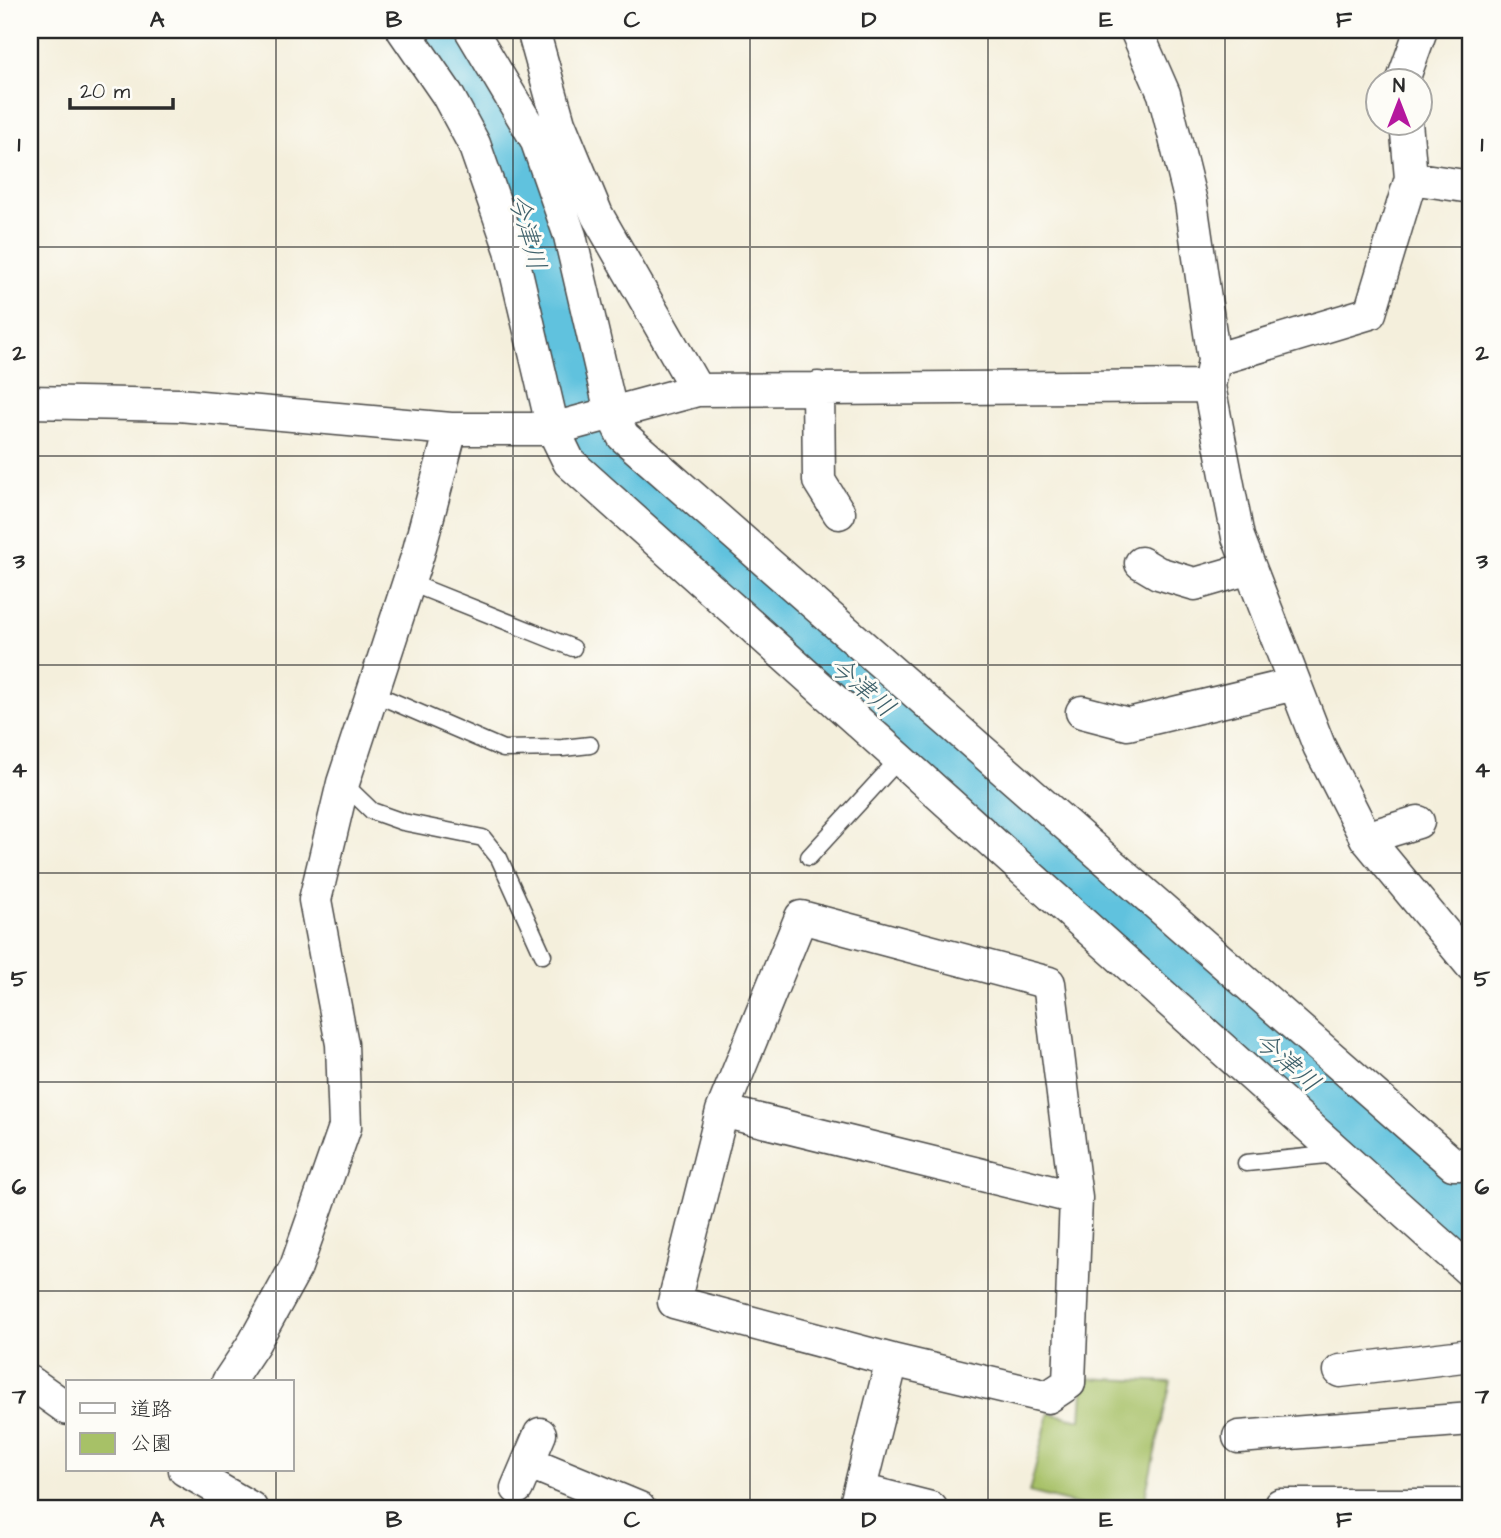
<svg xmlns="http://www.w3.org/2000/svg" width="1501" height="1538" font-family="'Architects Daughter','Klee One',sans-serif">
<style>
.green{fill:#a7c167;stroke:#697649;stroke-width:2}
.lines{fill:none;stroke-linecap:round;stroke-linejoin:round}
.river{stroke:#60c2de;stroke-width:61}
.lane-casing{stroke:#494846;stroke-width:19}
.street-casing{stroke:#494846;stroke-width:35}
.lane{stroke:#fff;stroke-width:16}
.street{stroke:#fff;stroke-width:32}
.grid{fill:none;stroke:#2b2b2b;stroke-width:2;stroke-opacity:0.55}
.labels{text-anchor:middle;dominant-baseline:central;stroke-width:6;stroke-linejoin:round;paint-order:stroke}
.water-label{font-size:26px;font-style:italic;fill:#3e606a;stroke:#fdfcf7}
.neatline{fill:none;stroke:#2b2b2b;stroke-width:2.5}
.grid-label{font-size:23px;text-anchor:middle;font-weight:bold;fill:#2b2b2b}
</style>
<rect width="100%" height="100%" fill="#fdfcf7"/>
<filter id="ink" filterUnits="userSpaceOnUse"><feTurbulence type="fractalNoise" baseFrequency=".0143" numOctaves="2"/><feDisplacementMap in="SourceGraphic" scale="14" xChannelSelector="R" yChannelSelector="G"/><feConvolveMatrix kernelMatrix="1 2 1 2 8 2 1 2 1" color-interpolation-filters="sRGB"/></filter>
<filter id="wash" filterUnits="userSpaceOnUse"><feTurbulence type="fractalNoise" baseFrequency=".00686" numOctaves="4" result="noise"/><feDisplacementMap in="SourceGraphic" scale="28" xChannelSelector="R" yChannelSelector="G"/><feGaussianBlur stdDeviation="1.57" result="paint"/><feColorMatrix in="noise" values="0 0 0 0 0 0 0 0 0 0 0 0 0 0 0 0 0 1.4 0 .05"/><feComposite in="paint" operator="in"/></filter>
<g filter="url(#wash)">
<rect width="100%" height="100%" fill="#f4efdc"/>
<path class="green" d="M1084,1378L1171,1382L1146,1492L1147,1508H1092L1029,1492L1049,1413L1081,1420Z"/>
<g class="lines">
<path class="river" d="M436,30L467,77L505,147L581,439L1471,1224"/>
</g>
</g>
<g filter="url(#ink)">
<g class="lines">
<g class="lane-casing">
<path id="lane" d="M408,582L573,648
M373,693L503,749L563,748L590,745
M343,783L372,811L403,822L483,838L499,858L543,955
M809,857L899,759
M1246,1163L1337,1154"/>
</g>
<g class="street-casing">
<path id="street" d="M403,30L447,94L474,144L511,250L553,429L569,462L1471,1272
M471,30L536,139L570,236L611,412L623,436L1453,1164H1471
M533,30L559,123L597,215L697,390
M1136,30L1164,94L1191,202L1214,360L1209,386L1238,537L1319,746L1366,838L1471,965
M1403,80L1421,30
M1411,178L1471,187
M1214,360L1370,313L1411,178L1406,122
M818,388L819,481L839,513
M30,402L179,405L451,429H553L697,390L1209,386
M1141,563L1158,573L1195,584L1250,568
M1082,712L1128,724L1295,684
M1366,838L1418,822
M722,1111L1076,1198
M1340,1371L1471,1355
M30,1382L68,1409
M228,1382L254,1343L296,1267L345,1127L342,1044L315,900L343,783L418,554L451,429
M1239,1437L1471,1419
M528,1462L639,1508
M185,1470L251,1508
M517,1488L540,1434
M860,1490L931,1508
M1280,1505H1471
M855,1508L892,1360L674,1302L722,1111L801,917L1049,983L1076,1198L1069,1383L1048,1397L892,1360"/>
</g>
<use href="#lane" class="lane"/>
<use href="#street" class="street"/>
</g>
</g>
<path class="grid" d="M276,30V1382M513,30V1508M750,30V1508M988,30V1508M1225,30V1508M30,247H1471M30,456H1471M30,665H1471M30,873H1471M30,1082H1471M30,1291H1471M276,1470V1508"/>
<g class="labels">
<g class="water-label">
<text transform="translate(527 232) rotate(75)">今津川</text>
<text transform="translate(862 687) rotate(41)">今津川</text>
<text transform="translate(1287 1062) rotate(41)">今津川</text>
</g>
</g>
<rect width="1501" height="1538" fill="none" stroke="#fdfcf7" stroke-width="77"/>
<rect x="66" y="1380" width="228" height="91" fill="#fdfcf7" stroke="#a9a8a5" stroke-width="2"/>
<rect x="80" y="1403" width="35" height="10" fill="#ffffff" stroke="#a9a8a5" stroke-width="2"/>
<text x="130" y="1416" font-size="21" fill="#2b2b2b">道路</text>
<rect x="80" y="1433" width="35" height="21" fill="#a7c167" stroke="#a9a8a5" stroke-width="2"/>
<text x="130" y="1450" font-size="21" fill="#2b2b2b">公園</text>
<g transform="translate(1399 102)"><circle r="33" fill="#fdfcf7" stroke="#a9a8a5" stroke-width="2"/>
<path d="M0-5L12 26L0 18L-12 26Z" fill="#b5179e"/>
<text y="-10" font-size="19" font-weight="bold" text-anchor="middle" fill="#2b2b2b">N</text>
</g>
<path d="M70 98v10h103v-10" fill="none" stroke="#2b2b2b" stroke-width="3.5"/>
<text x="80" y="98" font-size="21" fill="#2b2b2b" stroke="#fdfcf7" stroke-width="5" paint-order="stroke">20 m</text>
<rect x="38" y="38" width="1424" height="1462" class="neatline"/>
<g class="grid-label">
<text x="157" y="27">A</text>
<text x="394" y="27">B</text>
<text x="632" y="27">C</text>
<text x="869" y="27">D</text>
<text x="1106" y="27">E</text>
<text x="1344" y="27">F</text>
<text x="19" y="151">1</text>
<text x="1482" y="151">1</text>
<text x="19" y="360">2</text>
<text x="1482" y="360">2</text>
<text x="19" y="568">3</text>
<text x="1482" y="568">3</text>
<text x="19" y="777">4</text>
<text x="1482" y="777">4</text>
<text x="19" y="986">5</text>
<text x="1482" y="986">5</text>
<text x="19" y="1194">6</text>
<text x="1482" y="1194">6</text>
<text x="19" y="1403">7</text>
<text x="1482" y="1403">7</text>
<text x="157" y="1527">A</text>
<text x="394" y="1527">B</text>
<text x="632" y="1527">C</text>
<text x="869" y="1527">D</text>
<text x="1106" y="1527">E</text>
<text x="1344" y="1527">F</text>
</g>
</svg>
